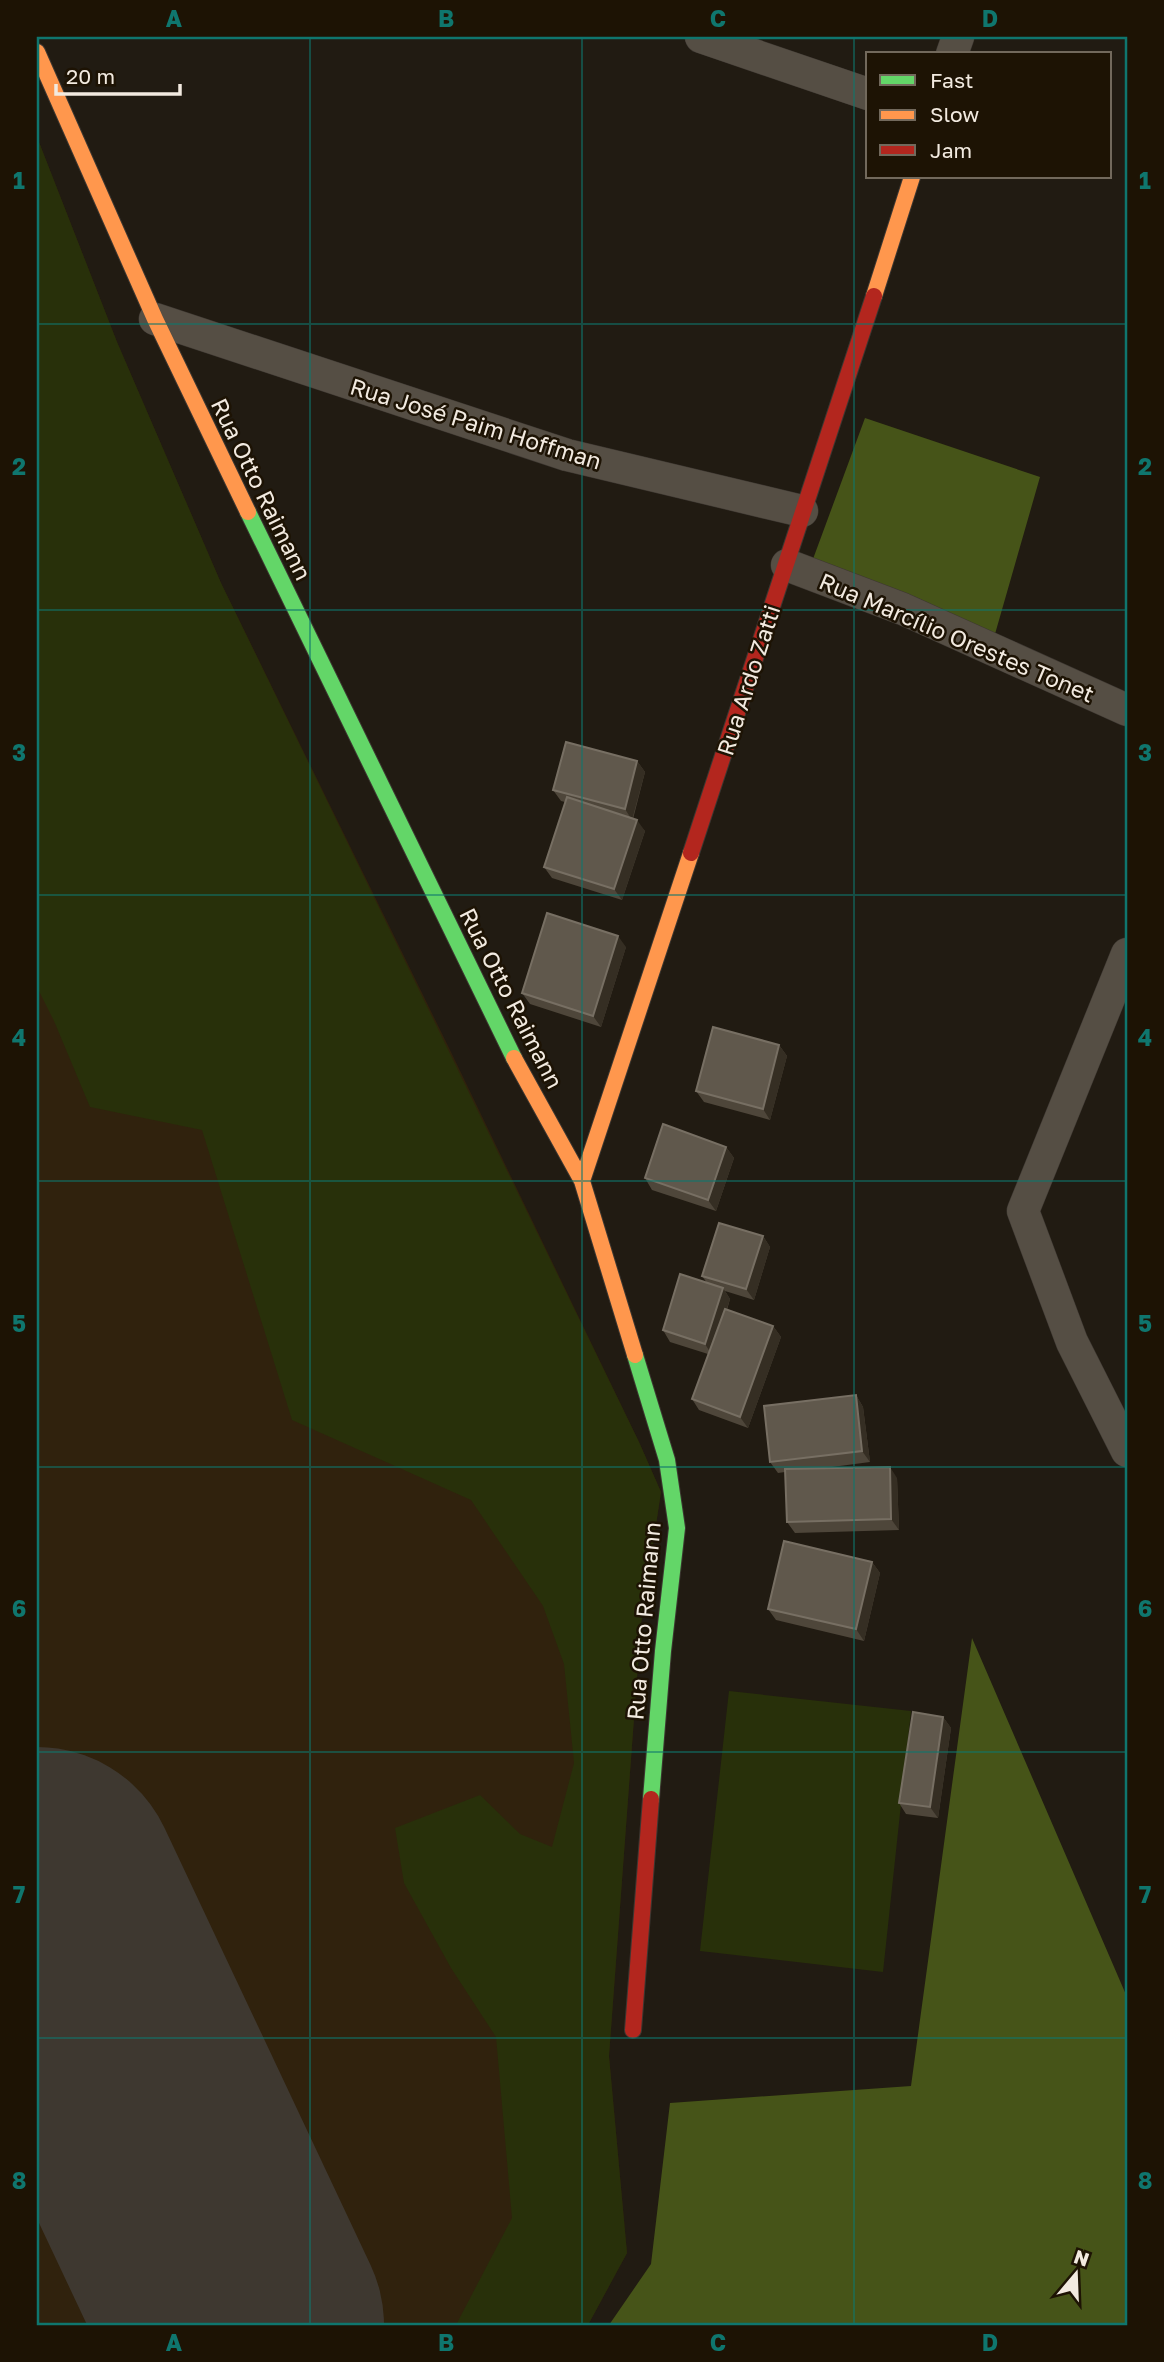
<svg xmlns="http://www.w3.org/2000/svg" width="1164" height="2362" font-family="'Golos Text',sans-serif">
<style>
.built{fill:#30220d}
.green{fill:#28300a}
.forest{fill:#465418}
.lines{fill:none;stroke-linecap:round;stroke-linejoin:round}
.runway{stroke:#3e3830;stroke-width:282}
.street-casing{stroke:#3d3731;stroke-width:33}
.fast-casing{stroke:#3d3731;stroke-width:18}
.slow-casing{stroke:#3d3731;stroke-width:18}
.jam-casing{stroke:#3d3731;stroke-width:18}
.street{stroke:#554e44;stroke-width:32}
.fast{stroke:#63d668;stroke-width:16}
.slow{stroke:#ff974d;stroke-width:16}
.jam{stroke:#b3261e;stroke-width:16}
.wall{fill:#4e463a}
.shaded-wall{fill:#352e23}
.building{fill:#60584c;stroke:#776f63;stroke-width:2}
.grid{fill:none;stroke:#0f766e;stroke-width:2;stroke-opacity:0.55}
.labels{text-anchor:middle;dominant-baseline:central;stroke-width:5;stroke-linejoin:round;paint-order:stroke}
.street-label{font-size:23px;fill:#f2eae0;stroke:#1d1304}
.neatline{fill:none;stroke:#0f766e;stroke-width:2.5}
.grid-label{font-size:23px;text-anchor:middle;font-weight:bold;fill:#0f766e}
</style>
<rect width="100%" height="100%" fill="#211b12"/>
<path class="built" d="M37,137L117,342L221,583L451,1052L639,1442L661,1492L641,1624L609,2056L627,2253L588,2325H37Z"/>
<path class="green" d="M37,137L117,342L221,583L639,1442L661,1492L641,1624L609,2056L627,2253L588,2325H456L512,2218L496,2037L451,1968L404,1883L395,1828L480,1795L520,1834L552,1847L574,1763L564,1664L543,1606L471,1500L292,1420L202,1130L90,1107L54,1021L37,987Z
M729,1691L911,1711L883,1972L700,1951Z"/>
<path class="forest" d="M865,418L1040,477L995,634L813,559Z
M972,1638L1127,1997V2325H609L651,2264L670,2103L911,2086Z"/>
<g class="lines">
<path class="runway" d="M37,1888L243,2325"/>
<g class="street-casing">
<path id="street" d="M701,37L868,94
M952,54L958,37
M155,319L567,455L802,511
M787,565L903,609L1127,710
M1127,954L1023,1211L1072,1342L1127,1451"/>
</g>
<g class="fast-casing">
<path id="fast" d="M248,512L514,1058
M635,1355L667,1460L677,1528L663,1651L651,1799"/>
</g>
<g class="slow-casing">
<path id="slow" d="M37,52L155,319L248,512
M874,296L912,177
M514,1058L582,1181L635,1355
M582,1181L691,853"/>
</g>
<g class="jam-casing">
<path id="jam" d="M691,853L874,296
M633,2030L651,1799"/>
</g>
<use href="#street" class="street"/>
<use href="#fast" class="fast"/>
<use href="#slow" class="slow"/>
<use href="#jam" class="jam"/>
</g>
<path class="wall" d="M637,761L645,772L633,819L645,831L622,900L552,878L544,867L565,802L561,801L553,790Z
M626,947L601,1027L530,1004L522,993Z
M779,1045L787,1056L770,1120L704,1102L696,1091Z
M726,1147L734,1158L716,1211L652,1190L645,1178Z
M763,1236L770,1247L754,1300L725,1291L730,1299L727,1310L773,1326L781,1337L748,1428L699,1410L692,1399L708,1354L670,1342L663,1330L707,1283L702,1276Z
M856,1395L863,1407L870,1462L817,1469L897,1478L899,1530L795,1533L787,1522L785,1472L778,1473L770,1462Z
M872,1562L880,1573L864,1641L776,1620L768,1609Z
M943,1717L951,1728L938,1818L906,1814L899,1803Z"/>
<path class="shaded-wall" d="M637,761L645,772L632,820L625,809Z
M637,820L645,831L622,900L614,889Z
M618,936L626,947L601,1027L593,1016Z
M779,1045L787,1056L770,1120L763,1109Z
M726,1147L734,1158L716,1211L708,1200Z
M763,1236L770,1247L754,1300L746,1289Z
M723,1288L730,1299L712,1355L705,1344Z
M773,1326L781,1337L748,1428L740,1417Z
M856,1395L863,1407L870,1462L862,1451Z
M890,1467L897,1478L899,1530L891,1519Z
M872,1562L880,1573L864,1641L856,1629Z
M943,1717L951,1728L938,1818L930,1807Z"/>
<path class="building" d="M566,742L637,761L625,809L553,790Z
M567,797L637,820L614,889L544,867Z
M547,913L618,936L593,1016L522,993Z
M713,1027L779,1045L763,1109L696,1091Z
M663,1124L726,1147L708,1200L645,1178Z
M719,1223L763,1236L746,1289L702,1276Z
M680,1274L723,1288L705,1344L663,1330Z
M725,1309L773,1326L740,1417L692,1399Z
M856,1395L862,1451L770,1462L764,1406Z
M890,1467L891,1519L787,1522L785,1469Z
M784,1541L872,1562L856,1629L768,1609Z
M913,1712L943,1717L930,1807L899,1803Z"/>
<path class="grid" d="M310,37V2325M582,37V2325M854,37V2325M37,324H1127M37,610H1127M37,895H1127M37,1181H1127M37,1467H1127M37,1752H1127M37,2038H1127"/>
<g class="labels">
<g class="street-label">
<text transform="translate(476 423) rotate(17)">Rua José Paim Hoffman</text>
<text transform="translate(262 489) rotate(64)">Rua Otto Raimann</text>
<text transform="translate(957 637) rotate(23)">Rua Marcílio Orestes Tonet</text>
<text transform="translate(748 680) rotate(-72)">Rua Ardo Zatti</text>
<text transform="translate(512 998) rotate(63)">Rua Otto Raimann</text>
<text transform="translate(643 1621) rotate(-85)">Rua Otto Raimann</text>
</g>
</g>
<rect width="1164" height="2362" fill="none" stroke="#1d1304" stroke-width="77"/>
<rect x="866" y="52" width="245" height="126" fill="#1d1304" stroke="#72695c" stroke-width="2"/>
<rect x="880" y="75" width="35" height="10" fill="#63d668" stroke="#72695c" stroke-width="2"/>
<text x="930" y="88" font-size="21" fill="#f2eae0">Fast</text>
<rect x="880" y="110" width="35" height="10" fill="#ff974d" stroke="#72695c" stroke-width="2"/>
<text x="930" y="122" font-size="21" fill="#f2eae0">Slow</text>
<rect x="880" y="145" width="35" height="10" fill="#b3261e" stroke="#72695c" stroke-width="2"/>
<text x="930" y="158" font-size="21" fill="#f2eae0">Jam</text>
<g transform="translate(1076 2274) rotate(19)" stroke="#1d1304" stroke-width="5" paint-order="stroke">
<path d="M0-5L12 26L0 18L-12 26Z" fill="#f2eae0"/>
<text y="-10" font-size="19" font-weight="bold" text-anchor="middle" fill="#f2eae0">N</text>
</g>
<path d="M56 84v10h124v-10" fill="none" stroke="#f2eae0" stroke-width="3.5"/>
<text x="66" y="84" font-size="21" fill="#f2eae0" stroke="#1d1304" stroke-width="5" paint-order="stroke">20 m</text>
<rect x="38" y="38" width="1088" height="2286" class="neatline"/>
<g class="grid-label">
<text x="174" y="27">A</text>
<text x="446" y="27">B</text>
<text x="718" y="27">C</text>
<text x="990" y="27">D</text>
<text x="19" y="189">1</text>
<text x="1145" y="189">1</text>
<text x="19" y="475">2</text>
<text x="1145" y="475">2</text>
<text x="19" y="761">3</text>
<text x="1145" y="761">3</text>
<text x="19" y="1046">4</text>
<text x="1145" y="1046">4</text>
<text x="19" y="1332">5</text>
<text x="1145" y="1332">5</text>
<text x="19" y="1617">6</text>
<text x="1145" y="1617">6</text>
<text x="19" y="1903">7</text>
<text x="1145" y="1903">7</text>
<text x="19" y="2189">8</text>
<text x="1145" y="2189">8</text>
<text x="174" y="2351">A</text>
<text x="446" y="2351">B</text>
<text x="718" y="2351">C</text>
<text x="990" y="2351">D</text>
</g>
</svg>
